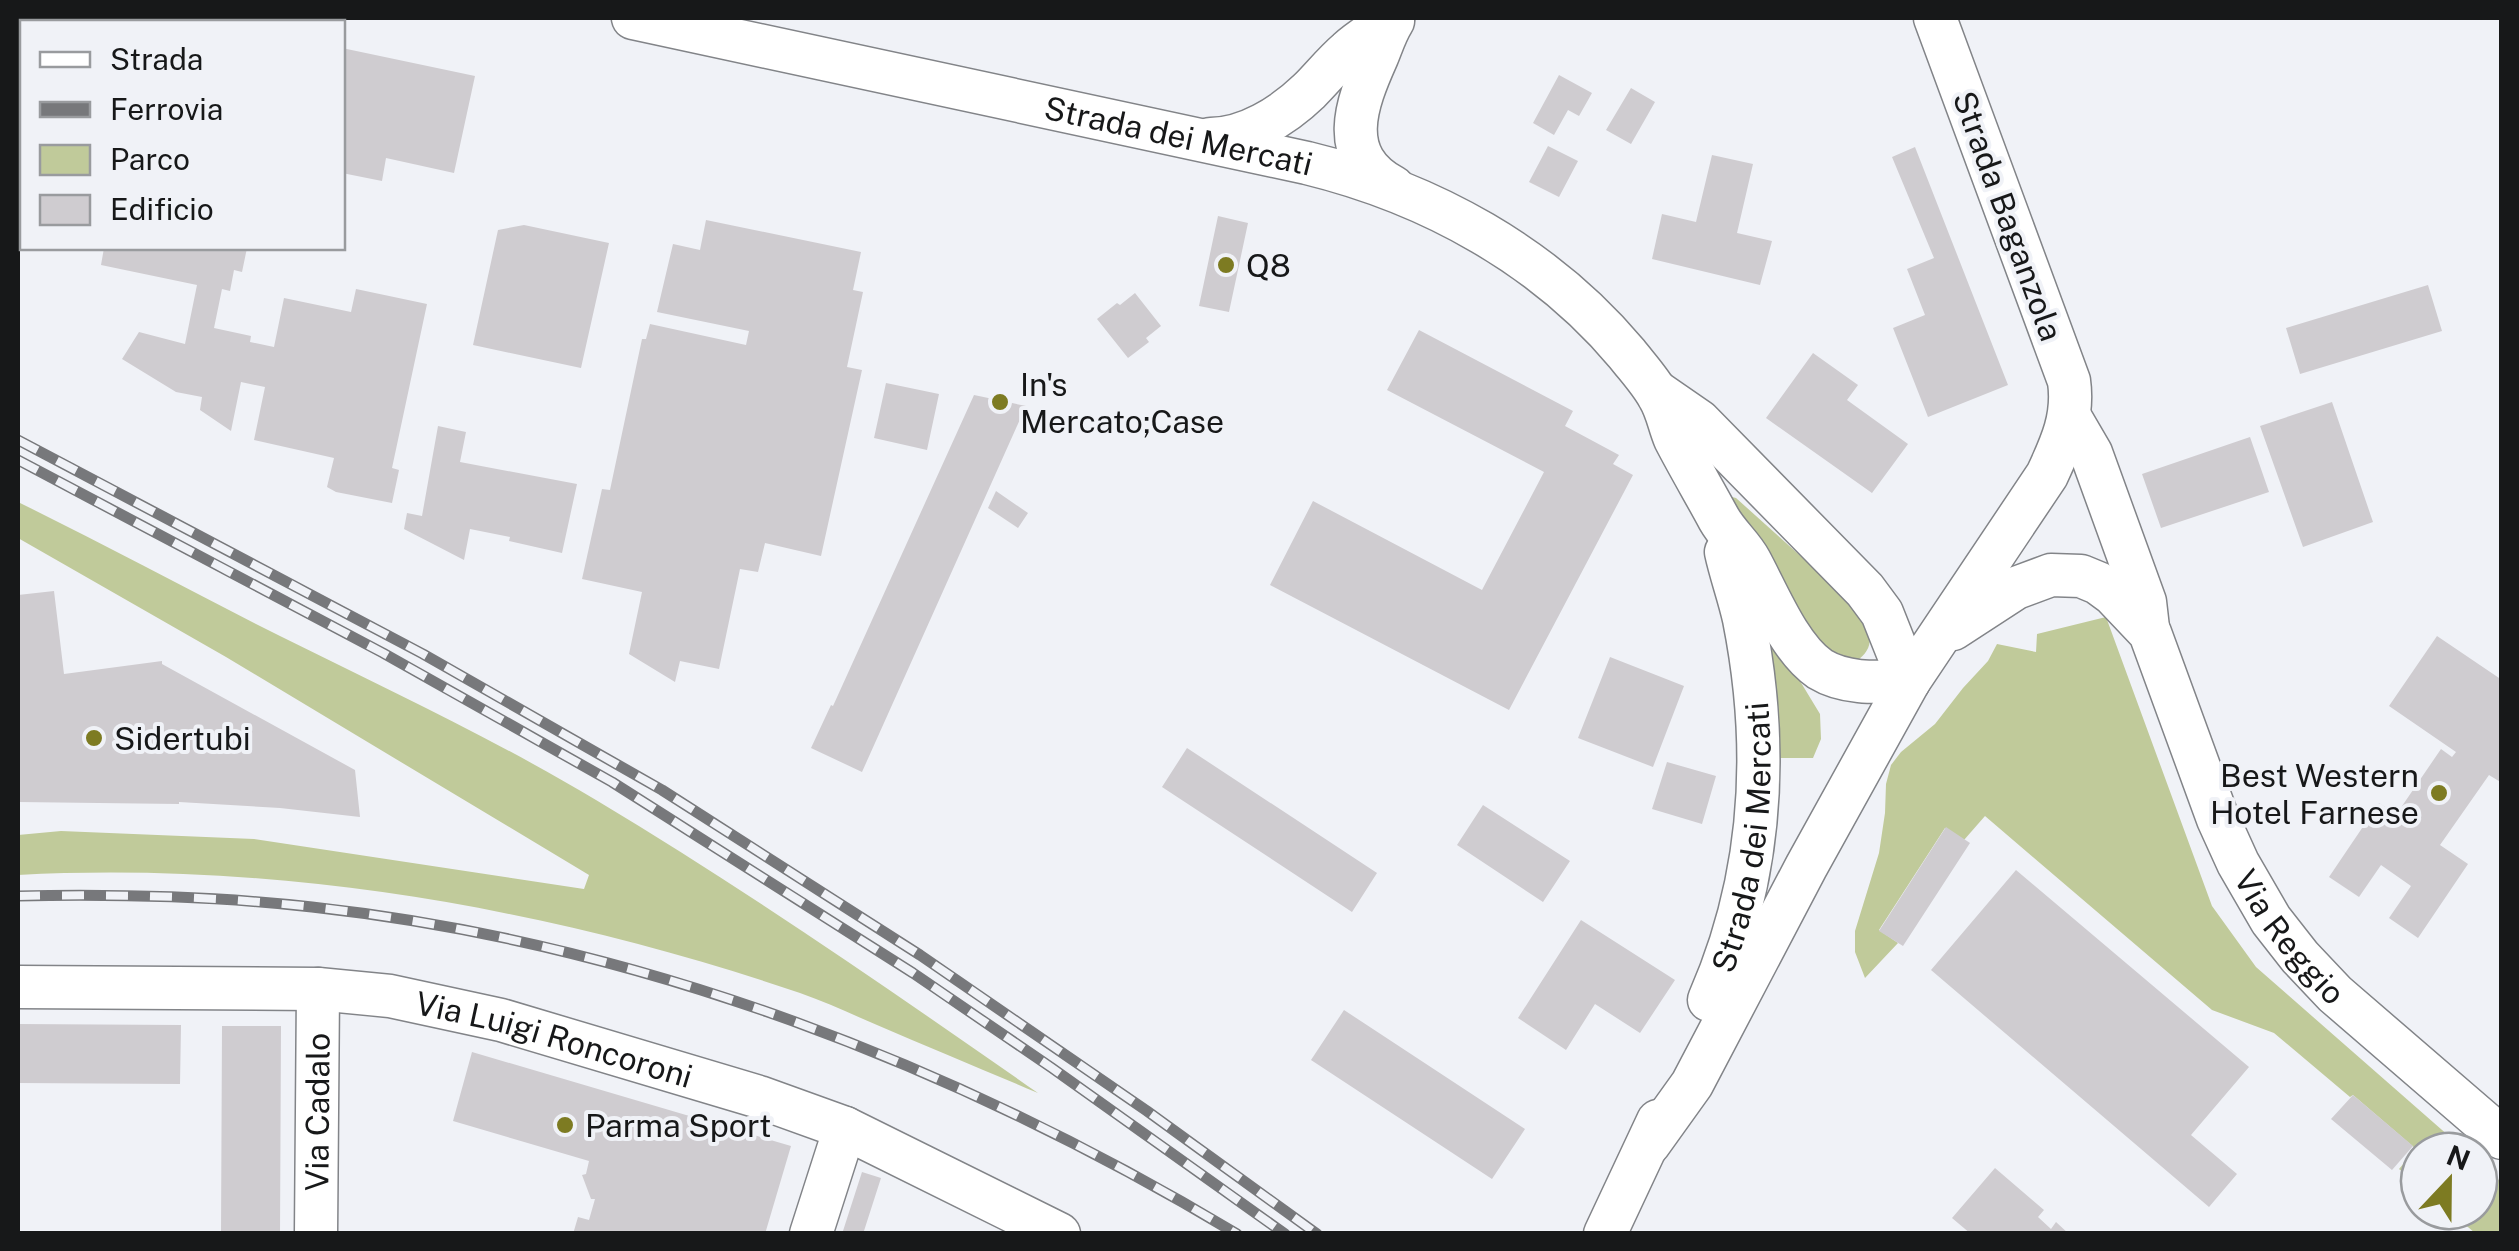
<svg xmlns="http://www.w3.org/2000/svg" width="2519" height="1251" font-family="'Public Sans',sans-serif">
<style>
.green{fill:#c0ca9a}
.building{fill:#cfccd0}
.lines{fill:none;stroke-linecap:round;stroke-linejoin:round}
.minor-casing{stroke:#828488;stroke-width:45}
.minor{stroke:#fff;stroke-width:42}
.rail-casing{stroke:#77787b;stroke-width:11}
.rail{stroke:#f0f2f7;stroke-width:8;stroke-dasharray:22;stroke-linecap:butt}
.poi-dot{fill:#7d7b22;stroke:#f0f2f7;stroke-width:4}
.labels{text-anchor:middle;dominant-baseline:central;stroke-width:8;stroke-linejoin:round;paint-order:stroke}
.street-label{font-size:32px;fill:#171819;stroke:#f0f2f7}
.poi-label{font-size:32px;fill:#171819;stroke:#f0f2f7;text-anchor:start}
</style>
<rect width="100%" height="100%" fill="#f0f2f7"/>
<path class="green" d="M1732,497L1736,498L1863,612C1870,632 1877,648 1855,662L1822,650L1731,500Z
M18,502C106,545 192,592 280,636C387,689 494,739 596,800C748,891 893,992 1038,1093C984,1070 930,1048 877,1025C851,1014 826,1002 800,993C550,908 281,861 18,875V835L61,831L254,839L584,889L589,875L226,657L18,538Z
M2106,617L2212,906L2256,967L2466,1151H2419V1186L2399,1169L2416,1149L2353,1095L2350,1097L2274,1033L2212,1010L1985,816L1964,840L1945,828L1879,930L1898,943L1865,978L1855,952V931L1879,853L1885,813L1886,784L1891,765L1901,752L1935,724L1963,688L1988,661L1997,644L2036,652L2037,634Z
M1766,625L1820,714L1821,739L1813,758H1777Z
M2479,1162L2501,1182V1233H2475L2449,1211H2479Z"/>
<path class="building" d="M18,18H85L84,22H22V131L18,130Z
M146,18H199L215,21L145,22Z
M342,48L475,76L454,173L386,158L382,181L342,173Z
M1559,75L1592,93L1579,116L1568,110L1554,135L1533,123Z
M1631,88L1655,102L1631,144L1606,130Z
M1548,146L1578,161L1559,197L1529,182Z
M1915,147L2008,385L1928,417L1893,328L1925,315L1907,269L1934,258L1892,157Z
M1712,155L1753,164L1737,233L1772,241L1760,285L1652,259L1662,214L1696,222Z
M1218,216L1248,223L1229,312L1199,306Z
M706,220L861,252L853,290L863,292L847,367L862,370L821,556L765,543L758,572L740,569L719,669L680,661L675,682L629,654L642,592L582,579L602,489L610,490L642,339H646L650,324L746,345L749,331L657,312L673,244L700,250Z
M524,225L609,243L581,368L473,345L498,230Z
M104,248H247L242,272L234,270L230,291L222,289L214,328L251,336L250,342L274,347L284,298L351,312L356,289L427,304L392,468L399,470L392,503L336,492L327,487L334,458L254,440L265,387L241,382L231,431L200,410L202,397L176,392L122,359L139,332L185,344L197,285L101,265Z
M2428,285L2442,331L2300,374L2286,328Z
M1135,293L1161,326L1146,338L1149,342L1128,358L1097,319L1117,303L1120,305Z
M1419,330L1573,411L1565,426L1619,455L1613,464L1633,475L1509,710L1270,585L1313,501L1482,590L1544,472L1387,390Z
M1813,353L1858,385L1847,400L1908,444L1872,493L1766,418Z
M886,383L939,394L927,450L874,438Z
M974,395L1026,406L862,772L811,748L831,705L833,706Z
M2332,402L2373,522L2303,547L2260,426Z
M438,426L466,432L460,462L577,484L562,553L509,541L510,537L470,529L464,560L404,529L407,513L422,516Z
M2250,437L2269,492L2161,528L2142,474Z
M996,491L1028,513L1018,528L988,508Z
M54,591L64,674L162,661V664L355,770L360,817L280,808L179,802V804L18,802V595Z
M2437,636L2502,680V698L2499,702L2502,704V783L2489,775L2440,845L2468,864L2418,938L2389,918L2411,886L2381,865L2359,897L2329,877L2379,803L2408,822L2411,818L2400,809L2441,749L2452,757L2456,752L2389,706Z
M1610,657L1684,686L1653,767L1578,738Z
M1187,748L1377,873L1352,912L1162,787Z
M1667,762L1716,776L1702,824L1652,809Z
M1483,805L1570,861L1543,902L1457,845Z
M1946,827L1970,843L1903,946L1879,931Z
M2016,870L2249,1067L2191,1135L2237,1174L2209,1207L1931,970Z
M1581,920L1675,980L1640,1033L1595,1004L1566,1050L1518,1018Z
M1344,1010L1525,1129L1492,1179L1311,1060Z
M18,1024L181,1025L180,1084L18,1083Z
M222,1026H281L280,1234H221Z
M472,1052L791,1146L765,1234H573L578,1217L589,1220L595,1199H591L582,1175L586,1174L589,1161L453,1121Z
M2353,1095L2413,1146L2392,1170L2331,1119Z
M1995,1168L2044,1210L2038,1217L2051,1229L2056,1222L2069,1234H1971L1952,1218Z
M862,1172L881,1178L863,1234H842Z"/>
<g class="lines">
<g class="minor-casing">
<g id="minor">
<path id="s1" d="M633,18L1307,163C1430,193 1545,256 1627,354C1638,368 1651,382 1659,397C1667,410 1669,425 1675,439C1689,466 1705,493 1719,519C1728,535 1742,546 1750,561C1768,594 1789,648 1820,669C1846,685 1880,682 1909,681"/>
<path d="M1393,21C1386,32 1382,45 1377,57C1356,104 1336,156 1393,187"/>
<path d="M1210,139C1246,139 1283,116 1309,91C1322,78 1334,63 1348,51C1362,38 1378,30 1393,18"/>
<path d="M1657,392L1699,421L1865,590L1882,613L1909,681"/>
<path d="M2070,417L2091,453L2145,602L2148,628"/>
<path id="s2" d="M1953,629L2016,588L2051,575L2081,576L2098,583L2113,594L2150,633L2218,819L2238,863L2271,920L2300,957L2335,994L2502,1138"/>
<path id="s3" d="M18,987L318,989L390,996L501,1020L759,1097L845,1128L1059,1234"/>
<path id="s4" d="M1709,1000C1763,877 1770,750 1744,619C1739,596 1731,575 1726,552"/>
<path d="M1649,1144L1692,1084L1806,867L1909,681L2047,475C2062,443 2074,416 2069,381L1935,18"/>
<path id="s5" d="M316,1234L318,989"/>
<path d="M811,1234L845,1128"/>
<path d="M1605,1234L1658,1121"/>
</g>
</g>
<use href="#minor" class="minor"/>
<g class="rail-casing">
<path id="rail" d="M18,440L423,654L662,790L920,955L1147,1111L1317,1234
M18,460L383,653L612,782L913,973L1052,1068L1285,1234
M18,896C116,894 214,896 312,907C640,943 955,1065 1237,1234"/>
</g>
<use href="#rail" class="rail"/>
</g>
<g class="poi-dot">
<circle cx="1226" cy="265" r="10"/>
<circle cx="1000" cy="402" r="10"/>
<circle cx="94" cy="738" r="10"/>
<circle cx="2439" cy="793" r="10"/>
<circle cx="565" cy="1125" r="10"/>
</g>
<g class="labels">
<g class="street-label">
<text stroke="none"><textPath href="#s1" startOffset="558">Strada dei Mercati</textPath></text>
<text transform="translate(2008 216) rotate(70)">Strada Baganzola</text>
<text stroke="none"><textPath href="#s4" startOffset="168">Strada dei Mercati</textPath></text>
<text stroke="none"><textPath href="#s2" startOffset="570">Via Reggio</textPath></text>
<text stroke="none"><textPath href="#s3" startOffset="542">Via Luigi Roncoroni</textPath></text>
<text stroke="none"><textPath href="#s5" startOffset="122">Via Cadalo</textPath></text>
</g>
<g class="poi-label">
<text x="1246" y="265">Q8</text>
<text x="1020" y="384">In's<tspan x="1020" dy="37">Mercato;Case</tspan></text>
<text x="114" y="738">Sidertubi</text>
<text x="2419" y="775" text-anchor="end">Best Western<tspan x="2419" dy="37">Hotel Farnese</tspan></text>
<text x="585" y="1125">Parma Sport</text>
</g>
</g>
<rect width="2519" height="1251" fill="none" stroke="#171819" stroke-width="40"/>
<rect x="20" y="20" width="325" height="230" fill="#f0f2f7" stroke="#999b9e" stroke-width="2.5"/>
<rect x="40" y="52" width="50" height="15" fill="#ffffff" stroke="#999b9e" stroke-width="2.5"/>
<text x="110" y="70" font-size="30" fill="#171819">Strada</text>
<rect x="40" y="102" width="50" height="15" fill="#77787b" stroke="#999b9e" stroke-width="2.5"/>
<text x="110" y="120" font-size="30" fill="#171819">Ferrovia</text>
<rect x="40" y="145" width="50" height="30" fill="#c0ca9a" stroke="#999b9e" stroke-width="2.5"/>
<text x="110" y="170" font-size="30" fill="#171819">Parco</text>
<rect x="40" y="195" width="50" height="30" fill="#cfccd0" stroke="#999b9e" stroke-width="2.5"/>
<text x="110" y="220" font-size="30" fill="#171819">Edificio</text>
<g transform="translate(2449 1181) rotate(22)"><circle r="48" fill="#f0f2f7" stroke="#999b9e" stroke-width="2.5"/>
<path d="M0-8L18 38L0 25L-18 38Z" fill="#7d7b22"/>
<text y="-15" font-size="28" font-weight="bold" text-anchor="middle" fill="#171819">N</text>
</g>
</svg>
